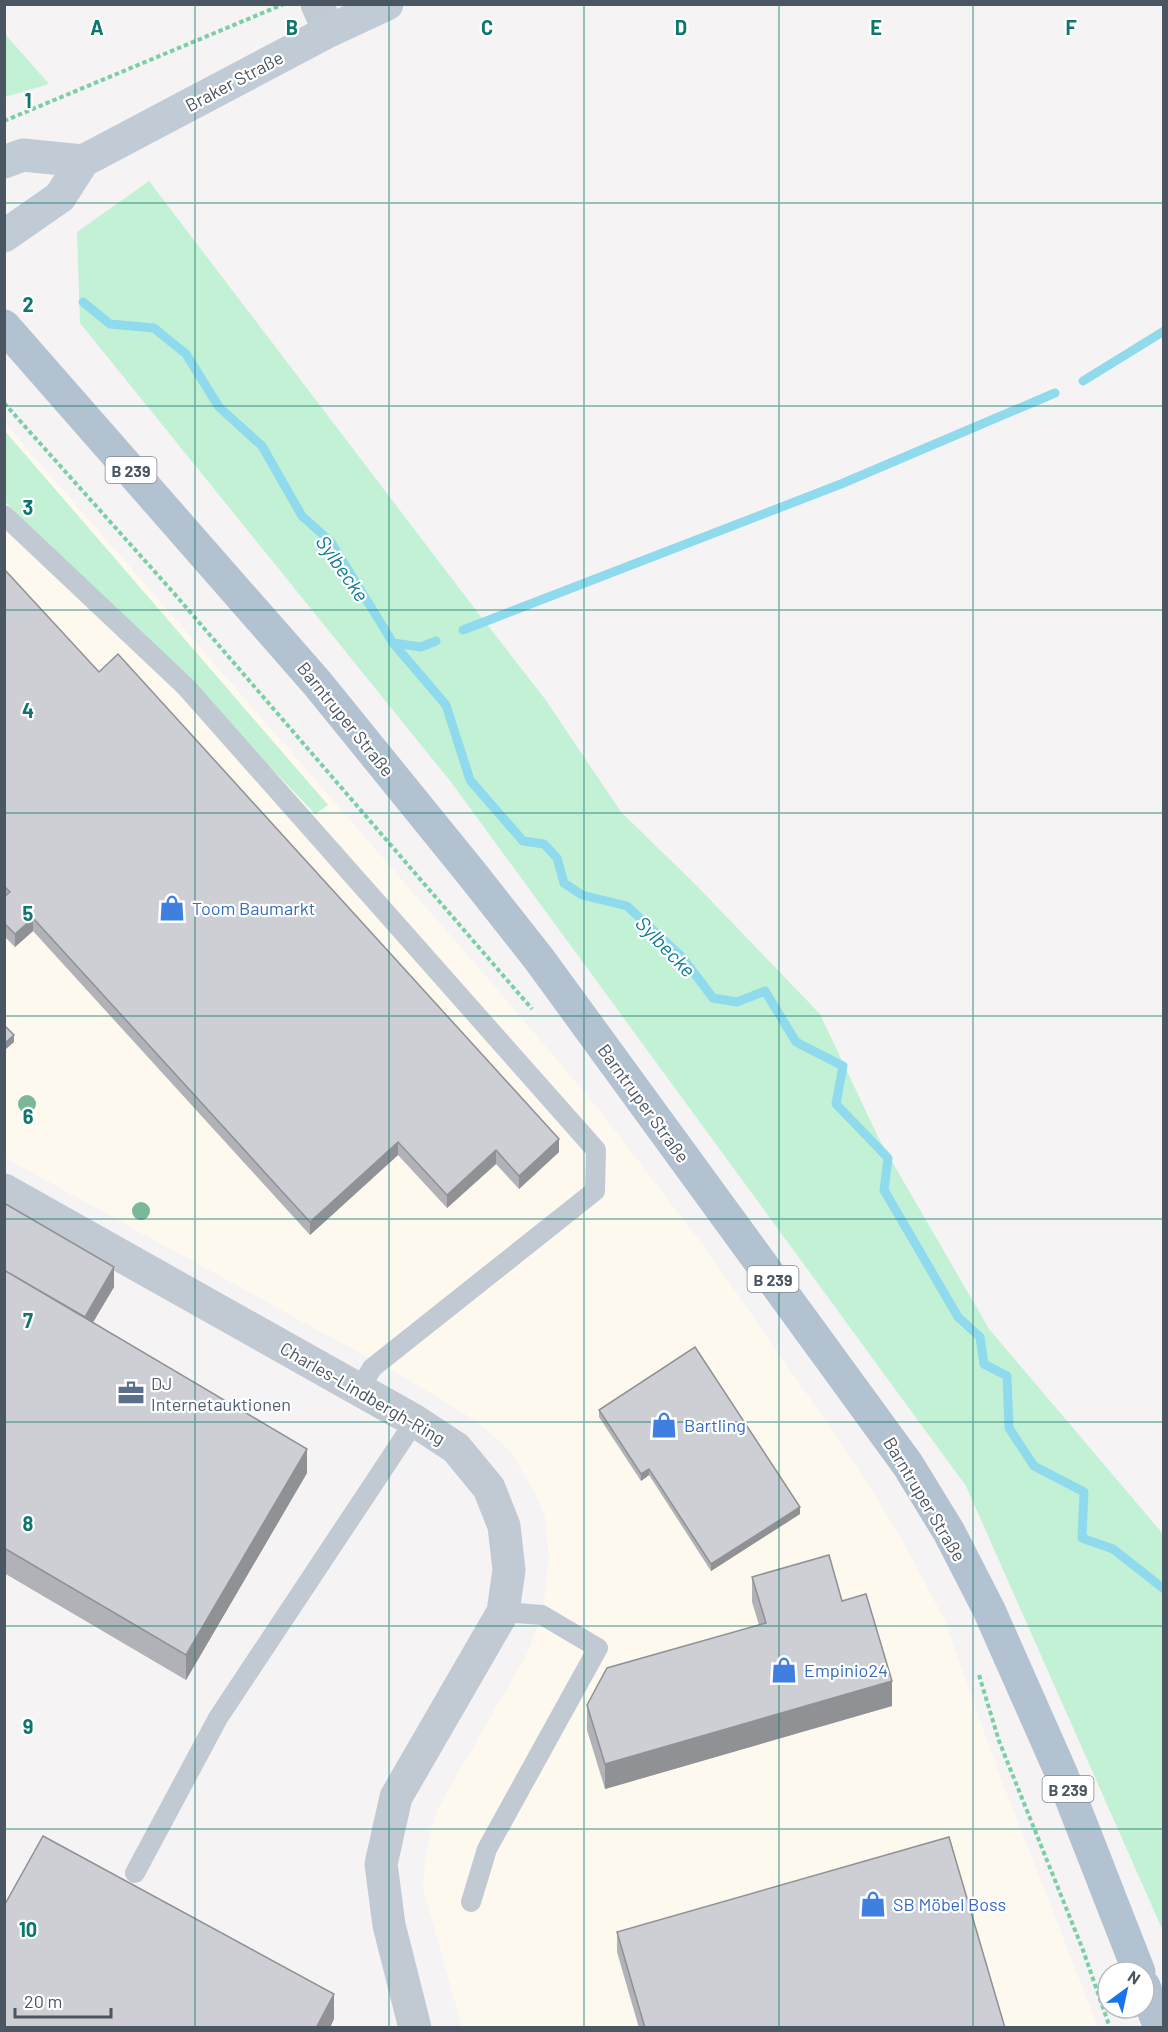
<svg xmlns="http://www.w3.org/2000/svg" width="1168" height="2032" font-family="Barlow,sans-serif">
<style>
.commercial{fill:#fdf9ef}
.green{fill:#c3f1d5}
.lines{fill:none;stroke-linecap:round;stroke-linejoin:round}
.stream{stroke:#90daee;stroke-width:9}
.path{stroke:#7ad0a6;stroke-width:4;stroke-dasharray:4.5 3;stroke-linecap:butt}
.lane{stroke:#c1cad2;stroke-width:20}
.street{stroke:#c1cad2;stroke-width:33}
.secondary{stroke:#c1cbd6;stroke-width:33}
.primary{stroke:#b3c2d1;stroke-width:33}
.tree{fill:#7bb799}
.wall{fill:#b0b2b7}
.shaded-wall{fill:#909195}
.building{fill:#cdcfd5;stroke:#909195;stroke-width:1.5}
.grid{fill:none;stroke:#0f766e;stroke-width:1.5;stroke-opacity:0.55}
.labels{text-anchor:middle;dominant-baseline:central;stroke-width:4.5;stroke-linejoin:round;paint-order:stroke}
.shield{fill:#fff;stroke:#808990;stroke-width:1.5}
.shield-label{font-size:16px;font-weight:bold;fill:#4a5661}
.street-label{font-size:18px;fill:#4a5661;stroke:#fff}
.shop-label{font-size:18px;fill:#366cbe;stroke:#fff;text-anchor:start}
.service-label{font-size:18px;fill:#4e5e75;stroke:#fff;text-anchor:start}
.water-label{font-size:20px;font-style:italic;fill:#0c7c9b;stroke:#fff}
.grid-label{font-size:20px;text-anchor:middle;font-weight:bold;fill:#0f766e;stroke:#fff;stroke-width:4.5;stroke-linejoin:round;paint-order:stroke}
</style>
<rect width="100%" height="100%" fill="#f5f3f3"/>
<path class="commercial" d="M4,422L485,975L597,1107L706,1249L859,1469L903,1541L945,1621L998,1771L1098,2027H462L423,1888L426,1855L430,1832L438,1808L529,1650L543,1610L549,1558L545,1517L534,1491L510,1451L476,1421L407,1379L5,1158Z"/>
<path class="green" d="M5,34L49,84L5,97Z
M149,181L475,609L545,699L621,812L696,885L820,1014L879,1139L989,1329L1163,1534V1931L966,1486L451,782L80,323L77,232Z
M4,430L328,805L315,814L162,653L5,502Z"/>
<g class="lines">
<path class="stream" d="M83,302L110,324L154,328L186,354L219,407L262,446L302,516L331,542L393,643L446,705L470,780L523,841L544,844L557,858L564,883L582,895L627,906L682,957L713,998L737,1002L765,991L796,1042L843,1066L836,1104L888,1158L884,1190L958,1317L980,1337L984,1364L1007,1376L1009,1428L1034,1466L1084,1492L1082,1538L1113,1549L1164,1589
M1083,381L1164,331
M463,630L841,484L1055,393
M393,643L421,647L436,641"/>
<path class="path" d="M4,121L284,4
M4,403L172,591L532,1009
M979,1675L999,1741L1083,1950L1110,2028"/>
<path class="lane" d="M4,515L186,687L596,1150L595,1191L372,1368L360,1389
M135,1873L218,1718L415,1421
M471,1902L487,1849L598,1648L542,1615L503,1612"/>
<path class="street" d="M317,4L329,31
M4,1190L415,1421L456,1448L489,1488L504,1526L509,1570L503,1612L396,1797L381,1864L389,1925L415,2028"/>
<path class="secondary" d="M4,162L23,155L83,161
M4,236L60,197L83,161L329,31L387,4"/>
<path class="primary" d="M4,326L317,683L472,874L539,959L908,1465L949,1532L989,1610L1062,1775L1139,1972
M1144,1986L1160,2028"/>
</g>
<g class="tree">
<circle cx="27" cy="1104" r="9"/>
<circle cx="141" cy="1211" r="9"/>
</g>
<path class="wall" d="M4,569L99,672L559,1152L519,1189L496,1164L447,1208L398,1155L310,1235L33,931L15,947L4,936Z
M4,1203L114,1287L93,1322L307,1473L186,1680L4,1573Z
M599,1410L800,1514L711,1571L649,1475L641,1481L599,1417Z
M752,1577L842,1601L892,1706L605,1789L587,1730V1705L759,1625L752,1602Z
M617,1932L1005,2028H639L617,1952Z"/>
<path class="shaded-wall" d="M33,918V931L15,947V934Z
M14,1035V1042L6,1049V1042Z
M559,1139V1152L519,1189V1176Z
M398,1142V1155L310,1235V1222Z
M496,1150V1164L447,1208V1195Z
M114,1267V1287L82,1341V1322Z
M307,1449V1473L186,1680V1655Z
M649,1469V1475L641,1481V1474Z
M800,1507V1514L711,1571V1564Z
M892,1681V1706L605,1789V1764Z
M334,1994V2019L330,2028H316Z"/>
<path class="building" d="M4,569L99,672L118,654L559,1139L519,1176L496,1150L447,1195L398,1142L310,1222L33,918L15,934L4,923V897L10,892L4,886Z
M4,1025L14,1035L6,1042L4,1041Z
M4,1203L114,1267L85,1317L4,1270Z
M4,1270L307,1449L186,1655L4,1548Z
M695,1347L800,1507L711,1564L649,1469L641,1474L599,1410Z
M829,1555L842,1601L866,1594L892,1681L605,1764L587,1705L607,1668L766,1623L752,1577Z
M43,1836L334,1994L316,2028H4V1906Z
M949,1837L1005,2028H645L617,1932Z"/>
<path class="grid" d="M195,4V2028M389,4V2028M584,4V2028M779,4V2028M973,4V2028M4,203H1164M4,406H1164M4,610H1164M4,813H1164M4,1016H1164M4,1219H1164M4,1422H1164M4,1626H1164M4,1829H1164"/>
<defs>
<g id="shop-bare" transform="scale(2.07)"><path d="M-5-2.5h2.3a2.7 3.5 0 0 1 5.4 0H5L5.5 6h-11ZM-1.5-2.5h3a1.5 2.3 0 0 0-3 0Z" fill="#3f7fe0" stroke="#fff" stroke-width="2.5" paint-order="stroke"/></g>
<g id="office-bare" transform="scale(2.07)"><path d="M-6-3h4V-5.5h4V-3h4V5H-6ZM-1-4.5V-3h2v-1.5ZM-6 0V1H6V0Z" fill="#5c6f8a" stroke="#fff" stroke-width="2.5" paint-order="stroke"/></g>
</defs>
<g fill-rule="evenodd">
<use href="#shop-bare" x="172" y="908"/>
<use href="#office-bare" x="131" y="1393"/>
<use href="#shop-bare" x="664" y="1425"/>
<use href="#shop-bare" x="784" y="1670"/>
<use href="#shop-bare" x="873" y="1904"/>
</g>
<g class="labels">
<g class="shield">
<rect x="105.5" y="457" width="51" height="26" rx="4.5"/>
<rect x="747.5" y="1266" width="51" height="26" rx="4.5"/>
<rect x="1042.5" y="1776" width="51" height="26" rx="4.5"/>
</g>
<g class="shield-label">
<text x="131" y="470">B 239</text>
<text x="773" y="1279">B 239</text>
<text x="1068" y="1789">B 239</text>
</g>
<g class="street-label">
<text transform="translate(234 81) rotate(-28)">Braker Straße</text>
<text transform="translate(346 719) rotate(51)">Barntruper Straße</text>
<text transform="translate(644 1103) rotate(54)">Barntruper Straße</text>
<text transform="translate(363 1393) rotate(30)">Charles-Lindbergh-Ring</text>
<text transform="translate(925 1499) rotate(59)">Barntruper Straße</text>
</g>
<g class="shop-label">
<text x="192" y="908">Toom Baumarkt</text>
<text x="684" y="1425">Bartling</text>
<text x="804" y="1670">Empinio24</text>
<text x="893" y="1904">SB Möbel Boss</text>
</g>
<g class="service-label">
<text x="151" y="1383">DJ<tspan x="151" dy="21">Internetauktionen</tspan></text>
</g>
<g class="water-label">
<text transform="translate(343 568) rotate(55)">Sylbecke</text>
<text transform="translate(666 946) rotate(46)">Sylbecke</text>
</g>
</g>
<g class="grid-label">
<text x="97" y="35">A</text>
<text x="292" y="35">B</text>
<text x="487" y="35">C</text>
<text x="681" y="35">D</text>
<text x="876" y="35">E</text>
<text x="1071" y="35">F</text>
<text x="28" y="108">1</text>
<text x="28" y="312">2</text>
<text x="28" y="515">3</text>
<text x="28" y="718">4</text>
<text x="28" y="921">5</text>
<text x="28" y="1124">6</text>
<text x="28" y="1328">7</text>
<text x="28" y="1531">8</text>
<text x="28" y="1734">9</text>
<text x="28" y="1937">10</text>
</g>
<rect width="1168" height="2032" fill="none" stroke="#4a5661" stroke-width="12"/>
<g transform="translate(1126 1990) rotate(33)"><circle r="28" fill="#ffffff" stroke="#b7bbc0" stroke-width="1.5"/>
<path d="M0-4.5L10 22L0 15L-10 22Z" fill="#1a73e8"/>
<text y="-9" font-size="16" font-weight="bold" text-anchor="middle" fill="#4a5661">N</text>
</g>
<path d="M15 2008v9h96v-9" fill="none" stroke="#4a5661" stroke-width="3"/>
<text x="24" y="2008" font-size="18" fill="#4a5661" stroke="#ffffff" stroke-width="4.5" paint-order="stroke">20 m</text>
</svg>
